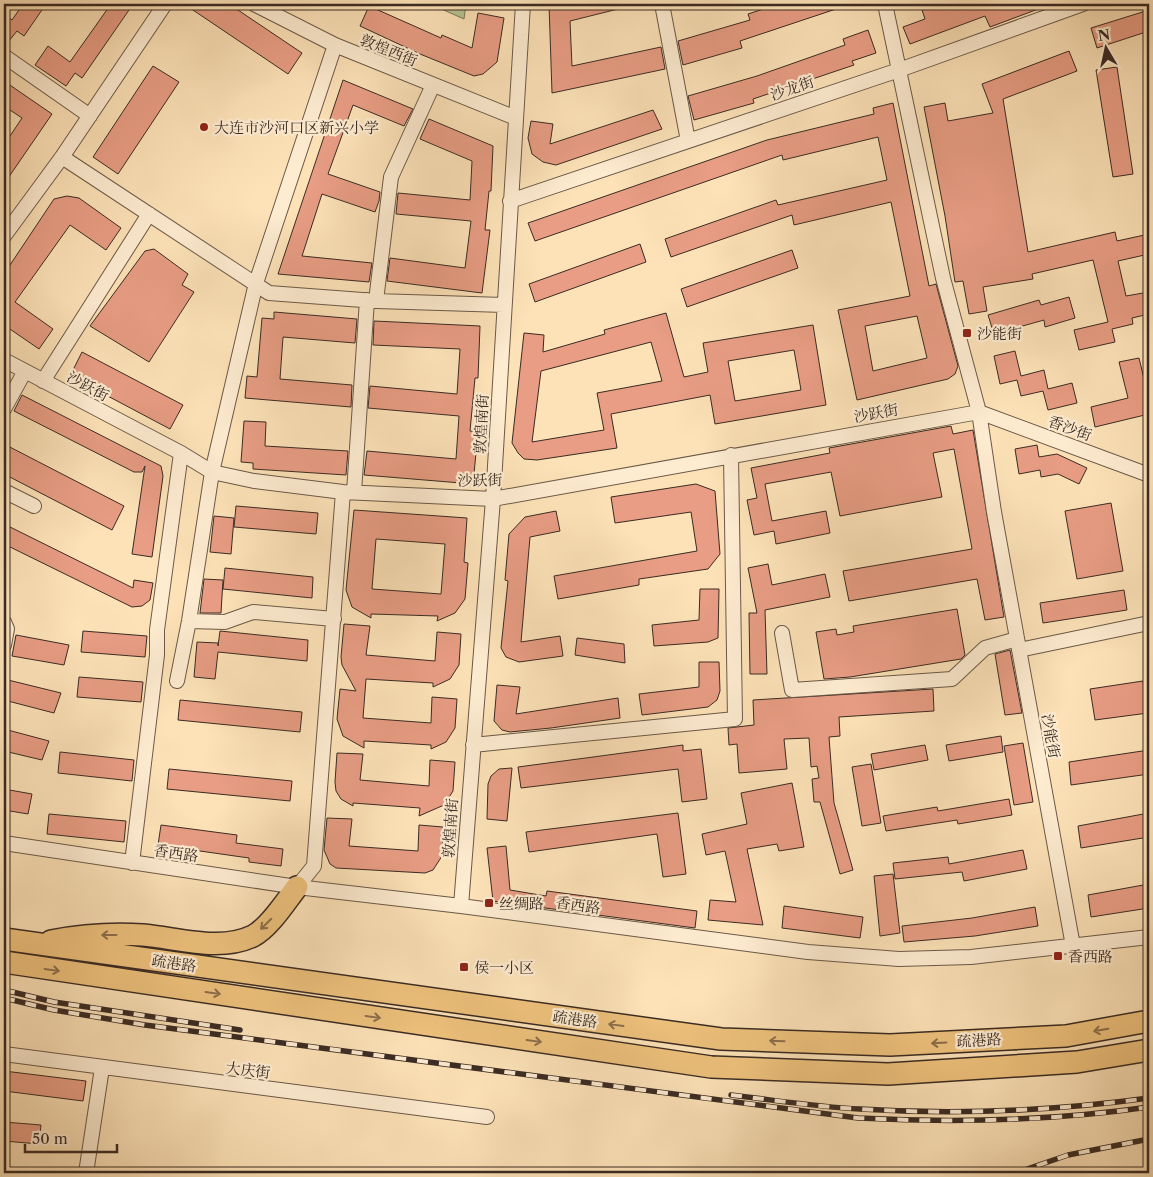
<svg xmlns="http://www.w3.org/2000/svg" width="1153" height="1177" font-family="'Libre Caslon Text','Noto Serif SC',serif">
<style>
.green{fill:#b9c493;stroke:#7a785b}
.building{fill:#e89d84;stroke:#3a2b23;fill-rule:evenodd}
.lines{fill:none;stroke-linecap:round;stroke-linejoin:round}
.minor-casing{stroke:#6b5948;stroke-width:16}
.highway-casing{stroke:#3a2b23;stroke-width:24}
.minor{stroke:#feecd1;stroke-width:14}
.highway{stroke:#eec17c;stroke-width:21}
.rail-casing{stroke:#3a2b23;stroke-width:5.5}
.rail{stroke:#feecd1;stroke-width:4;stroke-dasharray:11;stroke-linecap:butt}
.oneway{stroke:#8b6e4b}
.poi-dot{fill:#8f2418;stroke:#feecd1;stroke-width:2}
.labels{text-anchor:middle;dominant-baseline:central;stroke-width:4.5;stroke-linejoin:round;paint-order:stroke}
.street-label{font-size:15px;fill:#3a2b23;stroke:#feecd1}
.poi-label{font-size:15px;fill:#3a2b23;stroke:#feecd1;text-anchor:start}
</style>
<rect width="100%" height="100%" fill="#fde2b8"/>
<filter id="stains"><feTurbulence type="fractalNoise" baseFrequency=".004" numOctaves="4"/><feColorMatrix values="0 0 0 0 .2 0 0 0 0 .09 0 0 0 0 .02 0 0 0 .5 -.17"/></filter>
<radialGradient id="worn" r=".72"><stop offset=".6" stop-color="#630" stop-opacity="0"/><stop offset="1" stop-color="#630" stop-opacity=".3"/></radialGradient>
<path class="green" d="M430,4H466L464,19Z"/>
<path class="building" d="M23,4H46L24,36L17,31L4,47V14L12,20Z
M111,4H120L129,10L82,78L75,73L66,86L35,65L48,46L70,62Z
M184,4H229L302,53L288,74Z
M549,4H626V7L570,21L572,66L661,47L665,69L552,93Z
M779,4H845V6L740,41L742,48L683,65L678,41L750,20L748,14Z
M920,4H1049V5L990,27L985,16L910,44L903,27L925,19Z
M369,6L441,38L442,35L472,48L478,13L504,18L497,62L483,74L474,76L420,54L360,26Z
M1149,10V31L1097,48L1091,28Z
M868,30L876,53L852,61L854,65L753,99L754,103L694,120L688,96L757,76L845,45L843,39Z
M1069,51L1077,71L1003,99L1028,252L1115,232L1117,241L1149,234V254L1118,261L1126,296L1149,292V314L1132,318L1133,324L1112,329L1115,342L1079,350L1074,330L1108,322L1093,260L1032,274L1033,279L983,287L987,311L969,314L963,281L955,282L945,216L924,107L945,103L948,121L993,113L982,84Z
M153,66L179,82L118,174L93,157Z
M1117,67L1133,174L1113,177L1096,70Z
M343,80L413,109L404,126L353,105L328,174L380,192L379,201L375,212L322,194L302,256L372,263L369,282L278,274Z
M4,81L52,114L4,184V145L22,118L4,106Z
M893,103L929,286L936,284L958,366L955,374L948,379L857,400L838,310L910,296L891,202L794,225L792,215L671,257L665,239L776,200L778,205L887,180L878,137L783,160L782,155L535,241L528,223L767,140L874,114L873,108ZM917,316L927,358L873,371L865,326Z
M653,110L662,129L556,165L543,162L532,154L528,138L531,121L553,124L550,144Z
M429,119L493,146L491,191H489L485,230H490L482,293L387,281L390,258L465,268L471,221L396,214L398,193L470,200L472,161L420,139Z
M67,196L79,198L121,228L106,250L70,225L15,302L53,329L39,349L4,325V274L54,199Z
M640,244L646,262L535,302L529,284Z
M154,249L188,274L182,285L194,292L149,362L90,326L145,251Z
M792,250L798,268L687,307L681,289Z
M1069,297L1075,318L1045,327L1044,320L994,334L988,315L1039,300L1041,305Z
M274,312L357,319L355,343L283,337L280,379L352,385L351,407L245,398L247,376L257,377L262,318L274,319Z
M666,313L684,377L708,372L703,343L813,325L826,405L715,424L710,395L611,414L617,448L537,460L524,459L518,453L512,443L524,333L544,335L543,352L605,334L604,330ZM651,342L662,381L597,393L604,430L532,442L541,371ZM794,350L801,390L735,401L728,361Z
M374,321L480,326L478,378H475L470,431L478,432L473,484L364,475L367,451L456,459L459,416L368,408L370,386L457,394L460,349L373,345Z
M1015,351L1021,376L1044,370L1048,389L1072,383L1077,403L1048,410L1043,391L1021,396L1017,380L1000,384L994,356Z
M82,352L183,405L170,429L70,376Z
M1139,358L1149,400V414L1095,427L1091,407L1128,398L1119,362Z
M22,395L161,466L163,476L152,557L132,554L145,466L142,472H134L14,411Z
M244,421L266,422L265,446L348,451L346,475L253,469V463L241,462Z
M951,426L953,434L973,430L1004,617L985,620L977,579L849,601L843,571L972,549L954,449L933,453L942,497L840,516L831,472L765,484L772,521L826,511L830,533L776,544L774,531L754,535L747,500L757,498L751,468L830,453L829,448Z
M4,444L124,506L112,530L4,474Z
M1037,445L1039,457L1057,454L1087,468L1079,484L1058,474L1041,477L1040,470L1019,474L1015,449Z
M696,484L715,491L720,554L708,569L639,579V585L558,599L554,576L697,551L691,512L615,523L611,497Z
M1111,503L1123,571L1077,579L1065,511Z
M236,506L318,513L316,534L234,527Z
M354,510L467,518L464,562L468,563L465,599L455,613L437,621L438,616L371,614V618L352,607L346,590ZM376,539L445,544L441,594L372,589Z
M556,511L560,531L530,537L521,642L560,636L563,656L519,662L506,657L501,648L508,581L505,580L509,534L525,517Z
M214,516L234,518L231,554L210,552Z
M4,524L133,588L134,580L153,583L150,600L142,606L132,607L4,544Z
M768,564L772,585L825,574L830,597L765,610L767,674H750L749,613H757L748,568Z
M225,568L313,577L312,598L223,589Z
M204,579L223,580L221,613H200Z
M700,589H719L718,638L708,642L654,646L652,625L699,620Z
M1124,590L1127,610L1043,623L1040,603Z
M957,609L965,655L961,659L850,677L824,679L816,632L836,629L837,635L854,632L853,626Z
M344,624L370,626L366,655L435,661L437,632L461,634L459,665L450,679L433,687V683L366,679L363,718L431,723L432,697L457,699L455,728L446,742L431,749V745L364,741V748L343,736L337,719L340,689L356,691L342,665L341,657Z
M83,631L147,636L145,657L81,652Z
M220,631L308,640L307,661L218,652L215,679L194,677L197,642L218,643V646Z
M16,635L69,645L64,665L12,656Z
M577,638L624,644L625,663L575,655Z
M1010,650L1022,713L1005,715L995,654Z
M699,662H719L720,691L717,700L708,707L642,715L639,694L699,687Z
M79,677L143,682L141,702L77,697Z
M8,680L61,693L54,713L4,700Z
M1143,681L1148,713L1095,720L1090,689Z
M497,685L520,687L516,714L618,698L620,718L551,728L510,732L502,730L494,721Z
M933,689L934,711L839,717L840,736L829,737L834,803L853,870L840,874L820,802H814L812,779L819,778L817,766L811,767L809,738L784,739L787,769L739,773L737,744L729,745L728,728L754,725L753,700Z
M180,700L302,712L300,732L178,720Z
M4,729L49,741L42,760L4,751Z
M1001,736L1003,752L949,761L946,745Z
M1023,743L1033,802L1014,805L1004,746Z
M683,745V751L701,749L707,799L682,802L678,769L521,788L518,767Z
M925,745L928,760L874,770L871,754Z
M1149,750V774L1071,785L1069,762Z
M60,752L134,760L132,781L58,773Z
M337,753L363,754L360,780L429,786L430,760L455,762L453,791L444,805L419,816L420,808L353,803V806L341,799L336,791L335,782Z
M871,764L881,823L862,826L852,767Z
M512,768L507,821L487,819L488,784L491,776L499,769Z
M169,769L292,781L290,801L167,789Z
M792,783L804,847L779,851L777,844L747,849L763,925L708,920L710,900L736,902L725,851L706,855L702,834L747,824L741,793Z
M4,789L32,794L28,814L4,810Z
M1009,799L1012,815L958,824L957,820L886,831L883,816L937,807L938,811Z
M678,813L686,874L663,877L657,834L529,852L526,832Z
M1149,813V837L1081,848L1078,826Z
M49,814L126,821L124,842L47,834Z
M327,818L352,819L349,846L418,851L419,825L443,827L442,856L433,870L425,873L336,868L330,864L324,850Z
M161,825L237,835L236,843L283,849L281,866L249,862V858L158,845Z
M506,846L510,890L546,896L547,891L697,911L695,928L493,901L487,848Z
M1023,850L1027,869L964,881L962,872L895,879L893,863L948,857L949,864Z
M893,874L900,933L880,936L874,876Z
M1149,884V908L1091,917L1088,895Z
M784,906L863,917L860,938L782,928Z
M1035,907L1038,926L975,936L904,942L902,926L972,918Z
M4,1071L86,1081L83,1101L4,1091Z
M4,1122L41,1125L39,1144L4,1141Z"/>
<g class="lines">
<g class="minor-casing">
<path id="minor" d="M254,4L335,45L516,118
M662,4L688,141
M885,4L943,278L979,412L994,512L1073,946
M4,56L90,116
M62,157L269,293L376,301L504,305
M510,201L899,70L1083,4
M4,236L62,157L165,4
M376,301L391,177L433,85
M4,360L181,453L212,472L254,481L343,492L493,499L979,412L1149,475
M43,381L149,214
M4,409L25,371
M4,491L34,506
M354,492L367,300
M189,621L225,622L253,612L334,619
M4,622L7,629L4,645
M782,633L792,690L952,679L985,648L1017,639
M1019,650L1149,623
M177,681L189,621L212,472L256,283L335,45
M473,745L735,719L731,455
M4,843L297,887L461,906L808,952L899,959L971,957L1149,937
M132,863L157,655V630L181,453
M297,887L314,866L343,492
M461,906L493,499L523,4
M4,1054L487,1117
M86,1173L102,1068"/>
</g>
<g class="highway-casing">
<path id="highway" d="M4,939L721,1039L890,1045L1066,1036L1149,1021
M51,941C82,935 112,933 143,935C178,938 220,952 253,936C269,928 286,901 297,887
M4,962L711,1067L888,1074L1077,1062L1149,1050"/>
</g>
<use href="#minor" class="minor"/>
<use href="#highway" class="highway"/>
<g class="rail-casing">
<path id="rail" d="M4,990L54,1002L240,1030
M4,998L54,1010L145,1025L858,1118C956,1123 1052,1121 1149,1107
M731,1095C774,1100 817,1107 860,1109C957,1115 1053,1111 1149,1098
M1016,1173L1068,1155L1149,1139"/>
</g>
<use href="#rail" class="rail"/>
</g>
<defs><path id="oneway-shaft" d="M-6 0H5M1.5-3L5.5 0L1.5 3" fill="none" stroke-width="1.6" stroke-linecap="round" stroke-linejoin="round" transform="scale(1.25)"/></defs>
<g class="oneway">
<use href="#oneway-shaft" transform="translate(266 924) rotate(135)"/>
<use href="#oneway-shaft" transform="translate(109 935) rotate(-180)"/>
<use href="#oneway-shaft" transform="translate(52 970) rotate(8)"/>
<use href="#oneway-shaft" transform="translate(213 993) rotate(8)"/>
<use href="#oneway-shaft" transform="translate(373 1017) rotate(8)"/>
<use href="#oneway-shaft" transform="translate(616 1025) rotate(-172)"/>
<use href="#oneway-shaft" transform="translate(1101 1030) rotate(170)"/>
<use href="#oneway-shaft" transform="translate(534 1041) rotate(8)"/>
<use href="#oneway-shaft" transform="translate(777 1041) rotate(-178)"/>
<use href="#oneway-shaft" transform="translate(939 1043) rotate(177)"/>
</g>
<g class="poi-dot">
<circle cx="204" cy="127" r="5"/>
<rect x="962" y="328" width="10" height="10" rx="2.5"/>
<rect x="484" y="898" width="10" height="10" rx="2.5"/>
<rect x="1053" y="951" width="10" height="10" rx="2.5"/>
<rect x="459" y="962" width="10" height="10" rx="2.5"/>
</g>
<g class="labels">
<g class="street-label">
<text transform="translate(389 50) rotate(22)">敦煌西街</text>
<text transform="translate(792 88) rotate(-19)">沙龙街</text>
<text transform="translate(88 386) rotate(28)">沙跃街</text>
<text transform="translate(876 413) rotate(-10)">沙跃街</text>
<text transform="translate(481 424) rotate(-87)">敦煌南街</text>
<text transform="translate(1070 428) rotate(20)">香沙街</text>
<text transform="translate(480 480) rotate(-1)">沙跃街</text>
<text transform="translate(1051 736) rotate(80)">沙能街</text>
<text transform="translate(450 828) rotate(-86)">敦煌南街</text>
<text transform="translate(176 853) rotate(8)">香西路</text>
<text transform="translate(578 905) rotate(8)">香西路</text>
<text transform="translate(174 963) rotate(8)">疏港路</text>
<text transform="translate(575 1019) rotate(8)">疏港路</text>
<text transform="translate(979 1040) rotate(-3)">疏港路</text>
<text transform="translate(248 1070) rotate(7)">大庆街</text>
</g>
<g class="poi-label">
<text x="214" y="127">大连市沙河口区新兴小学</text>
<text x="977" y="333">沙能街</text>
<text x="499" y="903">丝绸路</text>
<text x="1068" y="956">香西路</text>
<text x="474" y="967">侯一小区</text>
</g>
</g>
<rect width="1153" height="1177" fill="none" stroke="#fde2b8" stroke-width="20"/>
<rect x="5" y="5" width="1143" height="1167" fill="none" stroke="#3a2b23" stroke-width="2.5"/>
<rect x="10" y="10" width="1133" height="1157" fill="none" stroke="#3a2b23"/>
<g transform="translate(1106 48) rotate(351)" stroke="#feecd1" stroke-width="4" paint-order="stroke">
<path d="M0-4L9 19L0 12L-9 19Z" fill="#3a2b23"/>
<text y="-8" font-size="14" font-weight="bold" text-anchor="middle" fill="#3a2b23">N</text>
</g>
<path d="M25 1144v8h92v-8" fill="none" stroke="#3a2b23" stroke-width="2.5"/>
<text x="32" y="1144" font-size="15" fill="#3a2b23" stroke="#feecd1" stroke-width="4" paint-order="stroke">50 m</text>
<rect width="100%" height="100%" filter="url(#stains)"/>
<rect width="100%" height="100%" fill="url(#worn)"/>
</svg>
